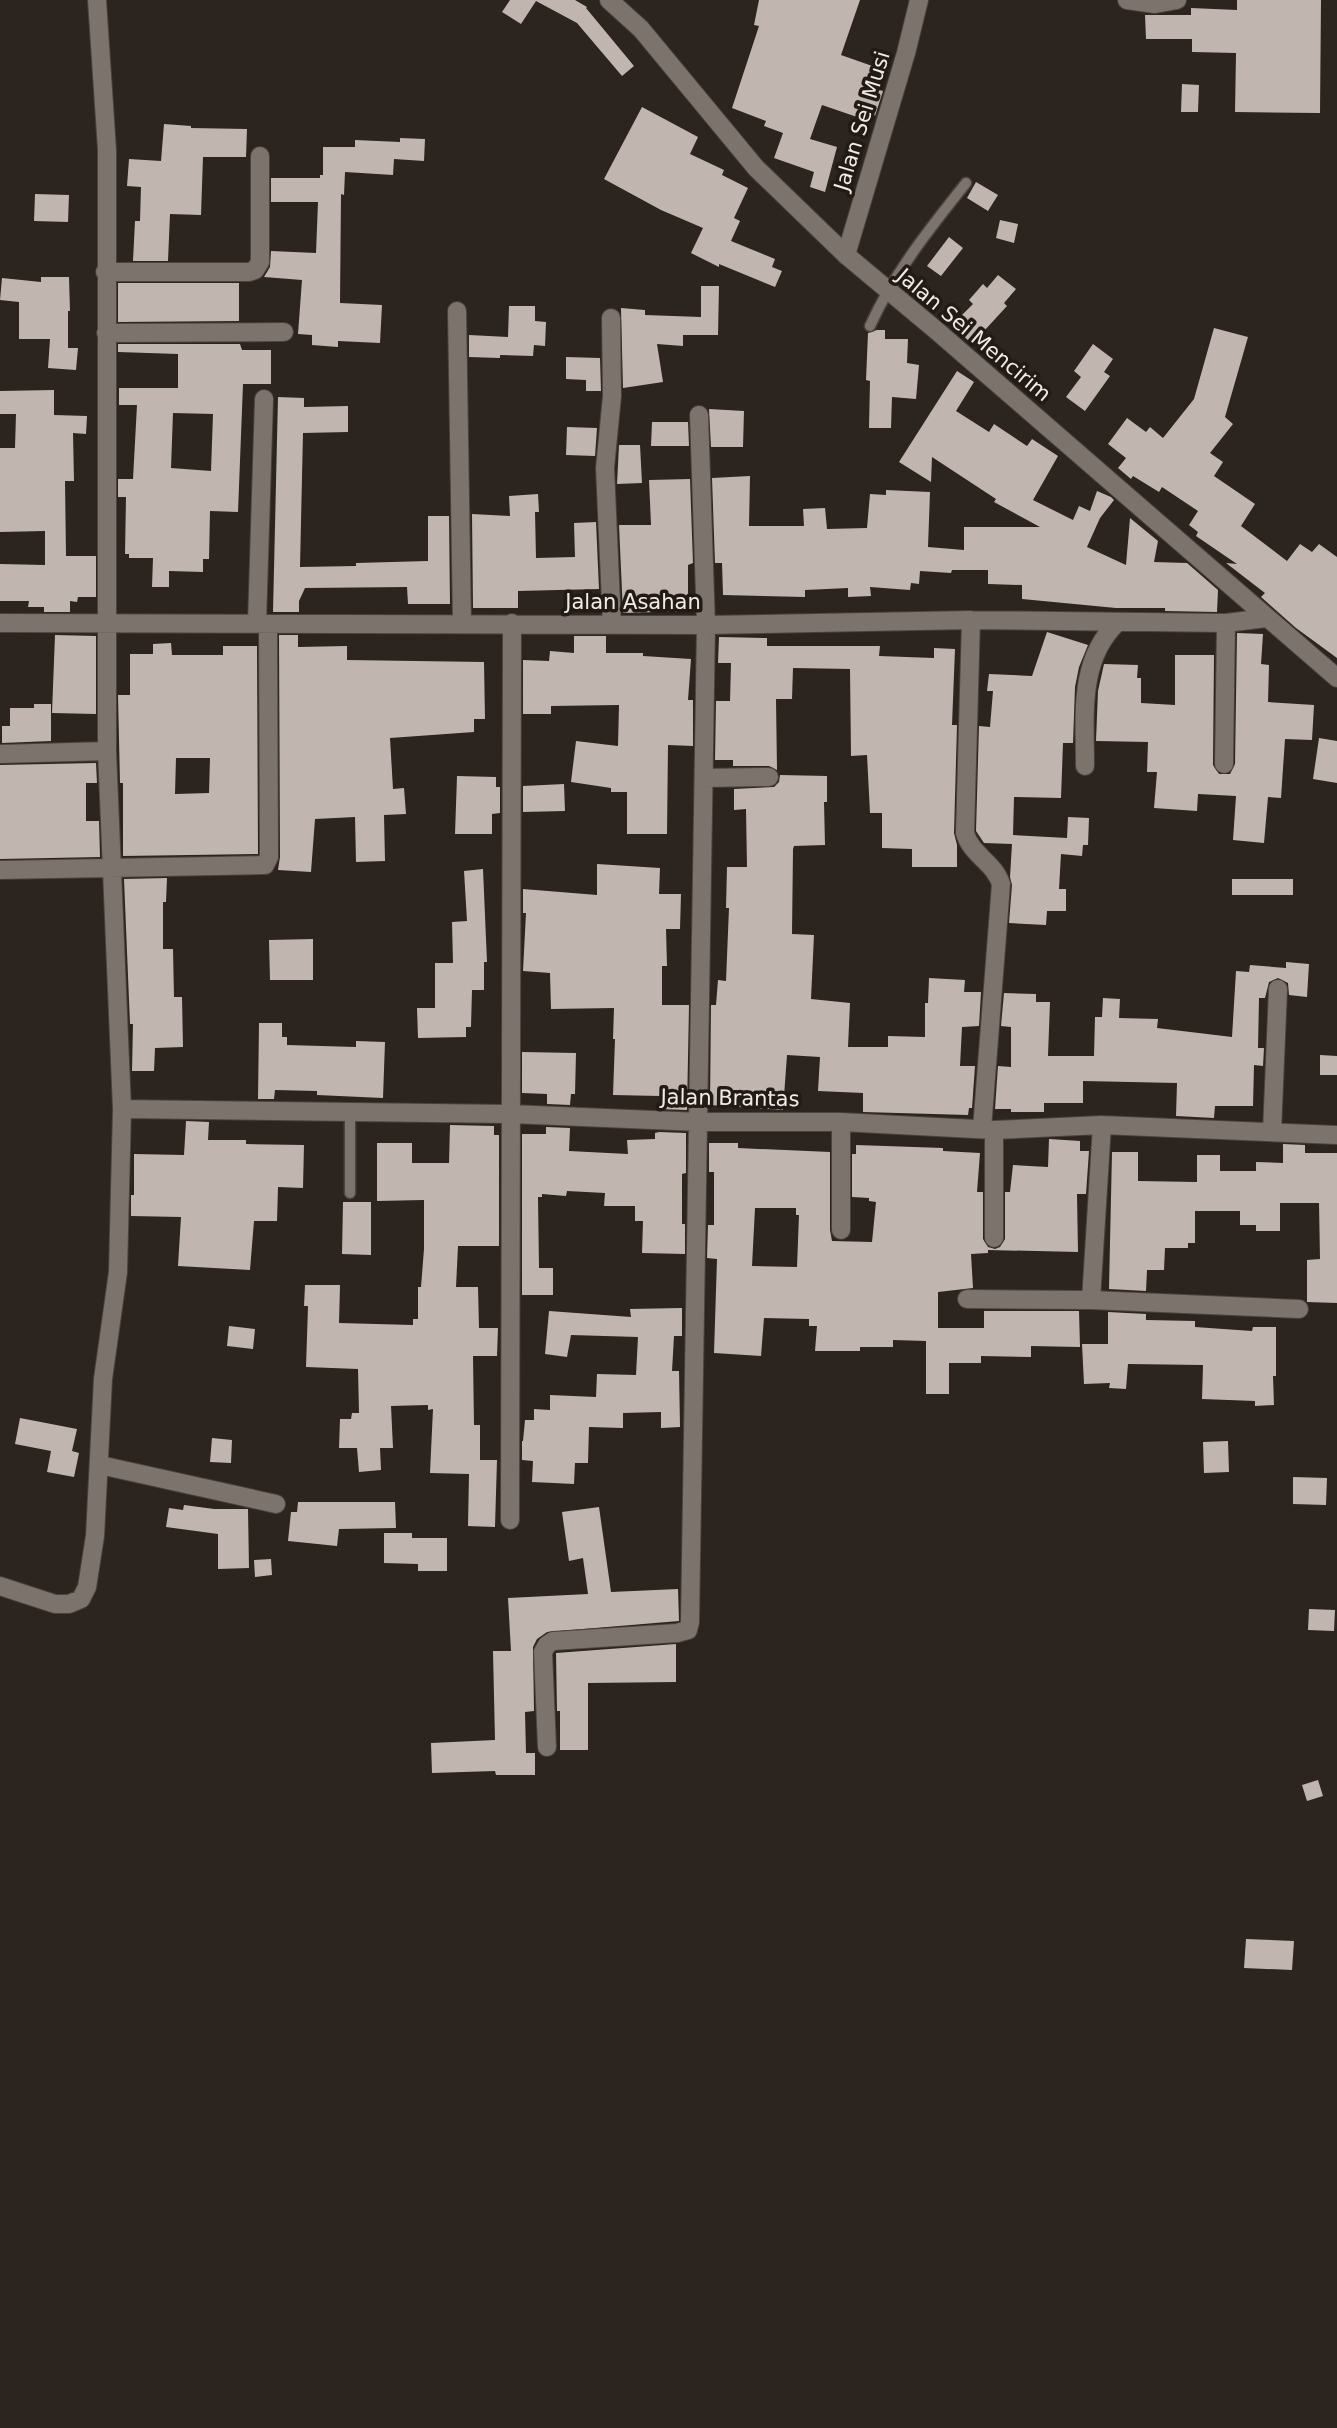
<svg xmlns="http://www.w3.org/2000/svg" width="1337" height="2428" font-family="'DejaVu Sans',sans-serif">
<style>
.building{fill:#c0b6af;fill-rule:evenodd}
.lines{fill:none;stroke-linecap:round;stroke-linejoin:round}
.service-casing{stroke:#49423e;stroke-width:13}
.minor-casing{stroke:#49423e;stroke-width:20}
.tertiary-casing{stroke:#49423e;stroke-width:20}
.service{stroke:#7c736d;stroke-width:10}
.minor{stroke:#7c736d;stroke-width:18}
.tertiary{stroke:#7c736d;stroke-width:18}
.labels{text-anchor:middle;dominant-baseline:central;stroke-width:7;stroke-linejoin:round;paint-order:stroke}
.street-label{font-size:21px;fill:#f0ebe7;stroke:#221a15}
</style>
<rect width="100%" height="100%" fill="#2b241f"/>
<path class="building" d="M510,0H575L587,7L586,8L634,66L622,76L577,23L536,1L521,24L502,12Z
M759,0H860L841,55L878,68L872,88L883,91L875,116L862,112L860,118L822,105L810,139L837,147L825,192L810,187L814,172L774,158L783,133L764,126L766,121L732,108L759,26L754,25Z
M1237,0H1321L1320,113L1235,112L1236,53L1192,52V39H1146L1145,15H1191V8L1237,10Z
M1182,84L1199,85L1198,112H1181Z
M642,107L698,137L690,154L724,170L722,175L748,188L734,218L740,221L731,241L775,259L772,267L782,271L775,287L719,264V267L691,253L703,228L661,210L604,179Z
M164,124L191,126V128L247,129L246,157H203L201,215L170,214L168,261H133L135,221H140L141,187L127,186L129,159L161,161Z
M400,138L425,139L424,161L394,159L393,175L345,172L344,195L341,194L340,303L382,305L380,343L338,341V347L312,345V335L298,334L302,280L264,277L270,267L271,251L316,253L318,202H271V178H320V175H323V147H355V140L400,142Z
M976,182L998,195L988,211L967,198Z
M35,194L69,195L68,222L34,221Z
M1000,220L1018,224L1014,243L996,238Z
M949,237L963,248L941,276L927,266Z
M998,275L1016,289L1004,303L1007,306L972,344L952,325L973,304L969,300L983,284L987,288Z
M41,277H69L70,311H68V348H78L76,370L48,368L50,339H19V302L0,300L2,278L41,282Z
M118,283H239V321L118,322Z
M701,286H719L718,335H683V346L657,344L663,382L623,388L621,308L645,310V315L701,317Z
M509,306H535V321L546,322L545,346L534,345L533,356L500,355V358L469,357V335L508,337Z
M1214,328L1248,337L1225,417L1233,424L1210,453L1223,462L1214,476L1255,504L1241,526L1287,561L1300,544L1312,552L1319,544L1337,557V658L1296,628L1261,597L1265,593L1226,563L1237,564L1196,536L1198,532L1189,525L1198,511L1162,487L1159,492L1133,476L1131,479L1118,468L1126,458L1108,444L1127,418L1146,432L1150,427L1163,438L1194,399Z
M877,330H885V339H908L907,363L919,365L916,399L892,397L891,428H869L870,381L866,380L868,333Z
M118,344H240L242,350H271V384H243L238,512L210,511L209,559H203V572L169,571V587H152L153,558H129V554H125L126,497H118V479H133L137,405H119V388H178V354L118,352ZM173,413L213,414L211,471L171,468Z
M1093,344L1113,359L1104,372L1110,376L1085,411L1066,397L1081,377L1074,371Z
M566,357L600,358L601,391H586V380L566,379Z
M957,371L974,382L956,411L989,432L994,424L1027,446L1032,439L1058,456L1033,500L1073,520L1079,506L1090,511L1097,491L1111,497L1114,500L1100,518L1087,547L1126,565L1130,518L1158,541L1154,562L1187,563L1218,590L1217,612L1165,611V608H1116L1022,599V585L988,584V570H952L951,573L920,571L919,584L911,583L910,590L870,587L871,596L848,597V588L805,590V597L723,595L722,563H715L712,478L750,476L749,526H804L803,509L825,508L827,529L867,528L870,494L886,495V490L930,492L928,547L964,550V527H1040L994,502L996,499L932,457L931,482L899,462Z
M54,390V415L87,416L86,434L73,433L74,481H65L66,556H96V597H78L77,602L70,601V612H44V607H28L29,601H0V564L45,565V531L0,532V448H15L16,414H0V391Z
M278,397L304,398V407L348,406V432L303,433L300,567L356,566V563L428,561V516H449L450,604H408L407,587L305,588L299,601V612H273Z
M709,409L744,411L743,447H711Z
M652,422H688L689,446H651Z
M567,427L597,428L595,456L566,455Z
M619,445H640L642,483L617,484Z
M690,479L693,563L688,565V611L623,613L619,525H651L649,480Z
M538,494L539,512H535L536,558L575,557L574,523L596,522L599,589L518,591V608H473L472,514L510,516L509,496Z
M1047,632L1088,645L1079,667L1075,687L1073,743H1063L1061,798L1014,797L1013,835L1067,838L1068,817L1089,818L1088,845H1083L1082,856L1061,854L1059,889H1066V911H1047L1046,925L1009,923L1012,885L1010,877L1012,844L984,843L976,831L979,726L990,727L993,691H987L989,674L1032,676Z
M1237,633L1263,634L1261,664L1269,665L1268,702L1314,705L1312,740L1285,739L1281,798L1268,797L1264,843L1233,840L1236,796L1198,794L1197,811L1154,808L1157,772H1147L1148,742L1096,741L1098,691L1104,664L1138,665L1137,678H1141V703L1175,705V655H1214L1213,765L1219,774H1230L1235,764Z
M55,635L96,636V714L52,713Z
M279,635H298V647L347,646V660L484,662L485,719H474V732L390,738L393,789L404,788L406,814L384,815L385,861L356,862L355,817L315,819L311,872L278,870L280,857Z
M574,636H606V653H643V656L691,659L688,700H693V746L668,745L667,834H627V792H611V788L571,782L576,741L618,746L619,705L551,706V714H523V660L549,661L550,651L574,653Z
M719,637L767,638V646H880L879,656L934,658V648L955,649L952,725H957L954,833L957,845V867H912V849L882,848V813H870L867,755L851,756L850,669L793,668L792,699H776L777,770L769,766H733V760H715L716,701H730L731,663H718Z
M171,643L172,655H223V646H257L258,854L123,856V783H120L118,695H130V654H153V644ZM176,758H210L209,793L175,794Z
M34,704H51V741L2,743V726H10V708H34Z
M1319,738L1337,741V783L1313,779Z
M96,763L97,783H86V821H99L100,857L0,859V765Z
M780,775L827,776V802H824L825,845L794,846L793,849L792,934L814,935L811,999L850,1003L848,1047H888V1036L925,1037V1003H928L929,978L965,980L964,992H981L979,1026L962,1027L960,1066H975L972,1108H969L968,1115L863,1112V1093L818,1091L820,1057L787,1055L783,1110L710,1105L711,1005H716L718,980L726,981L729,908H726L727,867H747L746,809L734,810V789L774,787L779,782Z
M457,776L496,777V787H500V813L492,814V834H455Z
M564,784L565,811L523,812V786Z
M597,864L660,868L659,894H681L680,929H666L667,966H662V1005H689L687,1110L659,1109L660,1096L613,1095L615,1039H613L614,1008L551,1009L550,973L523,971L526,913H523V889L597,895Z
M483,869L487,962H484V990H472L471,1027H466V1037L418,1038L417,1008H435V963H453L452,922L467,921L464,871Z
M167,878L166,902H163V949H173L174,997H182L183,1047L155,1048L154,1071H132L133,1024H130L124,879Z
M1232,879H1293V895H1232Z
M313,939V980H270L269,940Z
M1286,962L1309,964L1307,997L1289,995L1288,983L1278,978L1269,982L1265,998H1259L1258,1048H1264L1263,1066L1254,1065L1253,1106H1215L1214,1118L1176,1116L1177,1083L1083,1081V1103H1044V1112H1011V1109H995L998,1066L1011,1067V1027L1001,1026L1004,993L1036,994V1002H1050L1048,1056H1094L1095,1017H1102L1103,998L1120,999L1119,1018L1158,1019L1157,1028L1232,1037L1236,971L1249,972L1250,965L1286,968Z
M259,1023H282V1037H287V1045L356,1047V1041L385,1042L383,1098L317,1095V1091L275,1090L274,1099H258Z
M522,1052L576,1053L575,1094H571L570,1105L547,1104V1094L522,1093Z
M1320,1055L1337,1056V1075H1320Z
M186,1121L209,1122L208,1140H246V1144L304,1145L303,1188L278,1187L277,1221H254L250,1270L178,1266L181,1217L131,1216V1195H134V1154L184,1155Z
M450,1125L494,1126V1135H499V1246H458L456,1287H478L479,1328H498L497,1356H473L474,1425H480V1460H497L495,1527L468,1526L469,1474L430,1473L433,1409L428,1410V1405L391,1406L393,1448H380L381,1470L359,1472L357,1448H339L340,1419H351L352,1413H359L358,1369L306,1367L308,1306H304L305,1285H340L339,1323L413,1325V1319H418V1287H421L424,1249V1200L377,1201V1143H412V1163H449Z
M546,1127L570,1128L569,1151L628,1154L627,1140L655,1139V1133L659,1132L686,1133V1173L682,1174V1224H685V1254L642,1253L643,1221H635V1206H604L605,1193L567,1191L566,1196L542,1194V1197H538L539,1268H553V1295H522V1134H546Z
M1049,1139L1080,1141V1151H1089L1086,1194H1077L1078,1252L988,1250V1253L971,1254L973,1288L938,1292V1328H984V1311H1079L1080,1347L1031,1346V1357L981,1356V1363H949V1394H926V1341L893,1340V1347H860V1351H815L817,1326H809V1319L764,1318L761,1356L714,1353L717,1259L707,1258L708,1225H714V1172H709V1143H738V1148L830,1152V1230L832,1241L872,1242L876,1202L869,1201V1198L852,1197V1154H856V1145L943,1148V1151L980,1153L977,1192H983V1239L988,1247L995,1249L1000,1247L1005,1239V1192H1010L1013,1165L1048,1167ZM755,1208H796V1215H799L797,1267L752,1266Z
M1283,1144L1305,1145V1153H1337V1303L1307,1302V1260L1320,1259L1319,1203H1280V1231H1256V1225H1240V1211H1195V1243H1188V1248H1165L1164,1270H1147L1146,1291L1109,1289L1112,1152H1138V1181L1197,1182V1155H1220V1171H1256V1162L1283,1163Z
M343,1202H371V1255L342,1254Z
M682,1308V1336H674L672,1371H679L680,1427L661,1428V1412L623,1413V1428L589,1427L588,1463H575L574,1484L532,1482L533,1461L522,1460V1441H523L525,1420H534V1409L550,1410V1395L596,1397L597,1374L636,1375L638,1337L571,1335L567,1357L545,1354L549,1311L631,1317L630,1309Z
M1108,1312L1146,1314V1320L1195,1321V1327L1252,1331L1253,1327H1276V1376H1273L1274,1405L1255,1406V1401L1202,1399L1203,1365L1128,1364L1126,1389L1109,1388L1110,1383L1084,1384L1082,1344H1108Z
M229,1326L255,1329L253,1349L227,1346Z
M20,1418L77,1429L72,1451L79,1453L74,1477L47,1472L51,1451L15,1444Z
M212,1438L232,1440L231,1463L210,1462Z
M1228,1441L1229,1472L1204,1473L1203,1442Z
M1293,1477L1327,1478L1326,1505L1293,1504Z
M298,1502H395L396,1528L339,1529L337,1546L288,1541L291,1512H297Z
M184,1505L214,1509H248L249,1568L218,1569V1534L166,1527L169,1508L183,1510Z
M599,1507L611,1592L678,1589L679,1621L547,1632L537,1639L533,1647L534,1711L525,1712L526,1753H535V1775H496L495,1771L432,1773L431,1743L495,1740L493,1651H511L508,1598L588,1594L583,1558L569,1561L562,1512Z
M384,1533H412V1538H447V1571H418V1564L384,1563Z
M271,1559L272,1575L255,1577L254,1560Z
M1309,1609L1335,1610L1334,1631L1308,1630Z
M676,1644V1682L588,1683V1750H560V1711H557L556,1653Z
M1318,1780L1323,1796L1307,1801L1302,1785Z
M1246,1939L1294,1941L1292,1970L1244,1968Z"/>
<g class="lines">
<g class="service-casing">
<path id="service" d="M870,326C894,273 930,228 966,183
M350,1113V1193"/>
</g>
<g class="minor-casing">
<path id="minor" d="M1127,0L1155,4L1177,0
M846,255L906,53L919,0
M105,272H249L255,270L260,262V156
M457,311L462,623
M611,318L612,396L605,468L612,625
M106,333L284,332
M971,620L965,833C971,855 994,862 1001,884L982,1129
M0,623L706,625L971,620L1226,623L1266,618
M257,623L264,399
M0,754L107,751
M1224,764L1226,623
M1085,766C1085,716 1078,659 1118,622
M704,778L769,777
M0,870L265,865L269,857L268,624
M122,1109L511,1114L700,1122H841L994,1130L1102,1125L1337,1135
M1102,1125L1091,1300L1299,1309
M994,1130V1238
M1272,1132L1278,989
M841,1230V1122
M967,1299L1091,1300
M100,1465L276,1504
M510,1520L512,623
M0,1586L55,1604H69L81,1599L87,1587L95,1536L103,1379L118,1272L122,1109L107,751V150L97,0
M547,1747L543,1652L547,1645L553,1641L677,1633L688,1630L690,1622L706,625L699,415"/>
</g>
<g class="tertiary-casing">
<path id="tertiary" d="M609,0L641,29L756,168L846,255L937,331L1337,678"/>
</g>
<use href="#service" class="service"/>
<use href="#minor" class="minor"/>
<use href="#tertiary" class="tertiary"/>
</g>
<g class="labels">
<g class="street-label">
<text transform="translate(862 121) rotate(-73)">Jalan Sei Musi</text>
<text transform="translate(974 335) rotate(40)">Jalan Sei Mencirim</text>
<text x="633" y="602">Jalan Asahan</text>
<text transform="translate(730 1098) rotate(1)">Jalan Brantas</text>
</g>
</g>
</svg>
